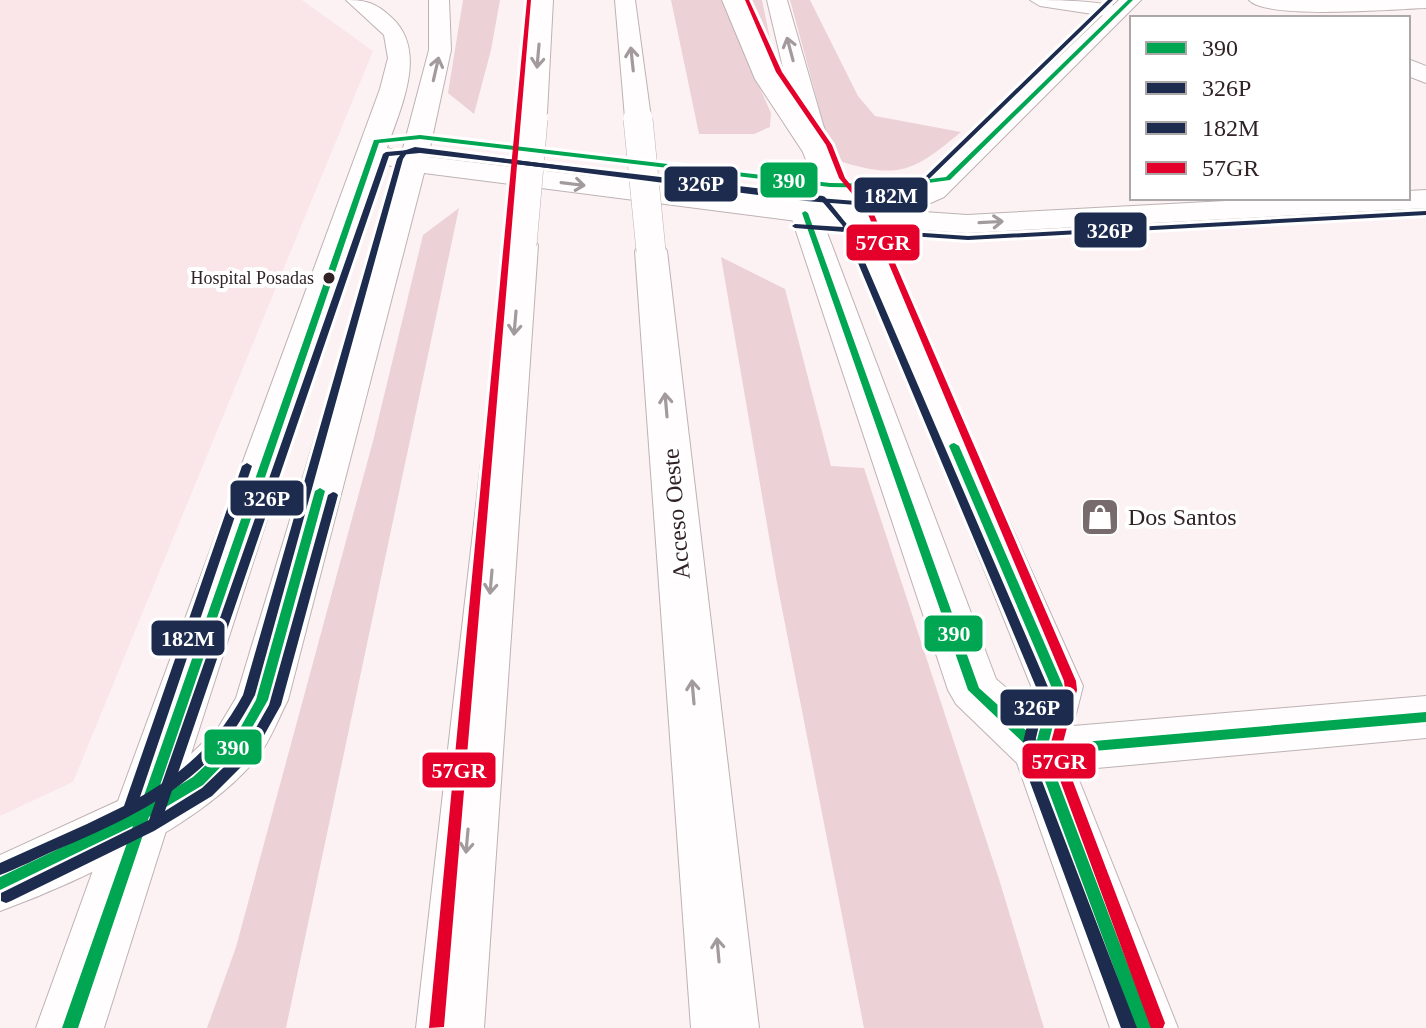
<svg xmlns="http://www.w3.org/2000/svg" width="1426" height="1028" font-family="'Times New Roman',serif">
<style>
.built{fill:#fae5e9}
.green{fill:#ecd2d7}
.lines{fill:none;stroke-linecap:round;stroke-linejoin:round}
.minor-casing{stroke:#bdb2b4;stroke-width:2}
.major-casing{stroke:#bdb2b4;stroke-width:2}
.highway-casing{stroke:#bdb2b4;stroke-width:2}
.minor{fill:#fffdfd;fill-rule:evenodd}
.major{fill:#fffdfd;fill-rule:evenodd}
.highway{fill:#fffdfd;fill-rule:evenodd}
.highway-bridge-far1-casing{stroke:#bdb2b4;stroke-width:24;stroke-linecap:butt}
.highway-bridge-casing{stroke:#bdb2b4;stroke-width:30;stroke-linecap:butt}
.highway-bridge-far1{stroke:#fffdfd;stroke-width:23}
.highway-bridge{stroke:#fffdfd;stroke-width:29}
.bus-1-casing{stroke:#fff;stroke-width:6}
.bus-2-casing{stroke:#fff;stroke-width:6}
.bus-3-casing{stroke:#fff;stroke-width:6}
.bus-4-casing{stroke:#fff;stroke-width:6}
.bus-1{fill:#00a651;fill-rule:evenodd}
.bus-2{fill:#1d2b4f;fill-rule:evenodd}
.bus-3{fill:#1d2b4f;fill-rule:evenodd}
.bus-4{fill:#e4002b;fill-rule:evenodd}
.oneway{stroke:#a29a9c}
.bus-dot{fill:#302225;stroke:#fff;stroke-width:3}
.labels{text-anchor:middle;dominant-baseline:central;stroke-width:8;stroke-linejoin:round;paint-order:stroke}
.far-bus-label{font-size:18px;fill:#302225;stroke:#fff;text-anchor:end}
.street-label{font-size:24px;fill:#302225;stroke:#fff}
.poi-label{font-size:24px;fill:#302225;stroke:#fff;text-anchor:start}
.line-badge{stroke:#fff;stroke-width:3}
.badge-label{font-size:22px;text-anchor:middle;font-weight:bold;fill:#fff}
</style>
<rect width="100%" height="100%" fill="#fcf2f4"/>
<path class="built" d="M0,0H302L373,51L73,782L0,816Z"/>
<path class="green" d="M463,0H500L491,50L474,114L448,93Z
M671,0H721L771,113L770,127L754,134H699Z
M745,0H762L779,82Z
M790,0H810L858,96L875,116L961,132C914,171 900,180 839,161L826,133Z
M459,208L286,1028H207L236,947L373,441L423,235Z
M721,257L785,289L831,466L864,468L999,879L1044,1028H864L777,583Z"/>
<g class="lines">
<g class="minor-casing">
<path id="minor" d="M767,0H787L831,152L843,183L866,208L967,215L1280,198H1408V191L1426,190V208L967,233L877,227L1083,686L1073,726L1426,696V738L1075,770L1178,1028H1110L1017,763L956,704L948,690L790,213L815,184L803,152ZM830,203L843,219L1031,686L1026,705L996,679L820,214Z
M1030,0C1052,0 1116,0 1129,12L1119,18L1040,6Z
M1249,0H1426V8C1395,9 1266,20 1249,0Z
M1408,59L1426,66V83L1408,76Z
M142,791L162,798L171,815L104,1028H36L113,815L122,798Z"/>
</g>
<g class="major-casing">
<path id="major" d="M346,0C366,0 376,3 391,17C429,51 400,108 387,148L402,152L429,50V0H449L451,50L428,157L857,208L880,204L924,185L1119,0H1141L944,197L899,217L857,226L805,222L424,173L288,700C278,719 270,742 256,759C203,824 79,882 0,911V855L118,801L380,89L388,58L384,35ZM382,164L397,167L236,698L218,728L191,754Z"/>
</g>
<g class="highway-casing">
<path id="highway" d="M533,0H553L547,113L543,118H525L521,113Z
M615,0H635L651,118L647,123H629L625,118Z
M722,0H742L779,79L831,152L827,158L817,160L807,158L803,152L755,79Z
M522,236L533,238L538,245L484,1028H416L506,245L511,238Z
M651,241L662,244L667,251L759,1028H691L635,251L640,244Z"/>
</g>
<use href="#minor" class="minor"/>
<use href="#major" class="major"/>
<use href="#highway" class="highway"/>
<g class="highway-bridge-far1-casing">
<path id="highway-bridge-far1" d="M638,118V121
M533,121L534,113"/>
</g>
<g class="highway-bridge-casing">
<path id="highway-bridge" d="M638,119L651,251
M522,245L533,119"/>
</g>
<use href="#highway-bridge-far1" class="highway-bridge-far1"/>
<use href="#highway-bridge" class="highway-bridge"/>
<g class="bus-1-casing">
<path id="bus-1" d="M1128,0H1133L950,180L891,188L830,187L420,139L379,143L155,800L193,777L234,739L256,700L315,491L320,488L325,491L268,700L242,745L203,785L149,817L78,1028H62L133,826L0,890V877L139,810L374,140L420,135L830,183L891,184L946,177Z
M805,211L808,213L979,688L1037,740L1051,686L949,446L951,444L954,443L959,446L1063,686L1048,745L1426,712V722L1048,755L1152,1028H1136L1035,754L968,690L802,213Z"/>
</g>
<g class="bus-2-casing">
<path id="bus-2" d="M420,149L823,196L825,197L850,228L968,236L1426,211V215L968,240L852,232L1048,687L1032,755L1137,1028H1121L1020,755L1036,687L845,232L795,228L792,226L795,224L843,227L842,225L821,200L420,153L389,156L165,811L202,788L245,747L269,705L328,495L333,492L336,493L338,495L281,705L253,755L212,796L154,831L11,901L6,903L1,901V893L149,820L383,154L386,152Z"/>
</g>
<g class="bus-3-casing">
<path id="bus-3" d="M1108,0H1113L928,180L886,199L856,205L806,201L415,151L407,153L403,159L255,695C242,719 229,741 209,760C167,802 110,827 56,850C38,858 19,868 0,875V863L87,824L124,806L242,466L247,463L252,466L140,797C186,771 218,741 243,695L397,159L403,151L415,147L806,197L856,201L882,196L924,178Z"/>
</g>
<g class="bus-4-casing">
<path id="bus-4" d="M527,0H531L444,1027L429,1028Z
M745,0H749L782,72L832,145L845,178L873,212L1076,681L1077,690L1061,750L1165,1023L1163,1028H1151L1149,1023L1049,750L1065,690L1064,681L867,212L839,178L826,145L776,72Z"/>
</g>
<use href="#bus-1" class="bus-1"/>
<use href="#bus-2" class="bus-2"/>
<use href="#bus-3" class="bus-3"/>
<use href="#bus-4" class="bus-4"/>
</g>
<defs><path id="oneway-shaft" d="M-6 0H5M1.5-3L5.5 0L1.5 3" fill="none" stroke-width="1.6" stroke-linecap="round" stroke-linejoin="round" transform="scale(2)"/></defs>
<g class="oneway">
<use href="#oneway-shaft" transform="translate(790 49) rotate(-105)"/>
<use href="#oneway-shaft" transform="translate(538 56) rotate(95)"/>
<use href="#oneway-shaft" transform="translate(632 59) rotate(-96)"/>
<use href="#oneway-shaft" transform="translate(436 69) rotate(-77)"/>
<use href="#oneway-shaft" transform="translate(573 184) rotate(7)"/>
<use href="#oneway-shaft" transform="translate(991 222) rotate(-3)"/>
<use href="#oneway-shaft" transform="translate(515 323) rotate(95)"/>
<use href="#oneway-shaft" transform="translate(666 405) rotate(-95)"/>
<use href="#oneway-shaft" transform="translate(491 582) rotate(95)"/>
<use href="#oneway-shaft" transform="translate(693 692) rotate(-95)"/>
<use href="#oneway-shaft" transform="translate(467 841) rotate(95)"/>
<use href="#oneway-shaft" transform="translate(718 950) rotate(-95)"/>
</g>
<defs>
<g id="shop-square" transform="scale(2)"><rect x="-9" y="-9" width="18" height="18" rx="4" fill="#776b6d" stroke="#fff"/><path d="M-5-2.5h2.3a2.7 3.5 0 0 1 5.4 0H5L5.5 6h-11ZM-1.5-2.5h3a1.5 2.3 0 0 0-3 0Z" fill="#fff"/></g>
</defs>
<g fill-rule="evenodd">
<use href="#shop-square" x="1100" y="517"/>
</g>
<circle class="bus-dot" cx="329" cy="278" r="7"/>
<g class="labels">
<g class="far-bus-label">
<text x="314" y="278">Hospital Posadas</text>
</g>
<g class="street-label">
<text transform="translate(676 514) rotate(-95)">Acceso Oeste</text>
</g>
<g class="poi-label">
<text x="1128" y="517">Dos Santos</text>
</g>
</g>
<g class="line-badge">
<rect x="759" y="161" width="60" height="38" rx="8" fill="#00a651"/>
<rect x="663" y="165" width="76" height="38" rx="8" fill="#1d2b4f"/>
<rect x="853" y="176" width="76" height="38" rx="8" fill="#1d2b4f"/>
<rect x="1073" y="211" width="75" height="38" rx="8" fill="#1d2b4f"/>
<rect x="845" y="223" width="76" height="39" rx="8" fill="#e4002b"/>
<rect x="229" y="479" width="76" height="38" rx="8" fill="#1d2b4f"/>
<rect x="923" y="614" width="61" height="39" rx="8" fill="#00a651"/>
<rect x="150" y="619" width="76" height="38" rx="8" fill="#1d2b4f"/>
<rect x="999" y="688" width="76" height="39" rx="8" fill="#1d2b4f"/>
<rect x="203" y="728" width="60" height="38" rx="8" fill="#00a651"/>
<rect x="1021" y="742" width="76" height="38" rx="8" fill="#e4002b"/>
<rect x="421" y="751" width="76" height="38" rx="8" fill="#e4002b"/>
</g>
<g class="badge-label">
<text x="789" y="188">390</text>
<text x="701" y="191">326P</text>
<text x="891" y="203">182M</text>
<text x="1110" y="238">326P</text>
<text x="883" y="250">57GR</text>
<text x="267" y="506">326P</text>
<text x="954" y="641">390</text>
<text x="188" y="646">182M</text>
<text x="1037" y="715">326P</text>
<text x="233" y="755">390</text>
<text x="1059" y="769">57GR</text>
<text x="459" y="778">57GR</text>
</g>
<rect x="1130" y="16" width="280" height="184" fill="#ffffff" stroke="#aca7a8" stroke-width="2"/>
<rect x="1146" y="42" width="40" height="12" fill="#00a651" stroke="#aca7a8" stroke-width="2"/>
<text x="1202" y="56" font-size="24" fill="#302225">390</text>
<rect x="1146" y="82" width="40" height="12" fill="#1d2b4f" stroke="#aca7a8" stroke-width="2"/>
<text x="1202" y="96" font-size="24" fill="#302225">326P</text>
<rect x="1146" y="122" width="40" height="12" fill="#1d2b4f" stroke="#aca7a8" stroke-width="2"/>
<text x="1202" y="136" font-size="24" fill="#302225">182M</text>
<rect x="1146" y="162" width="40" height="12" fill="#e4002b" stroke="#aca7a8" stroke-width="2"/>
<text x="1202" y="176" font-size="24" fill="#302225">57GR</text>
</svg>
